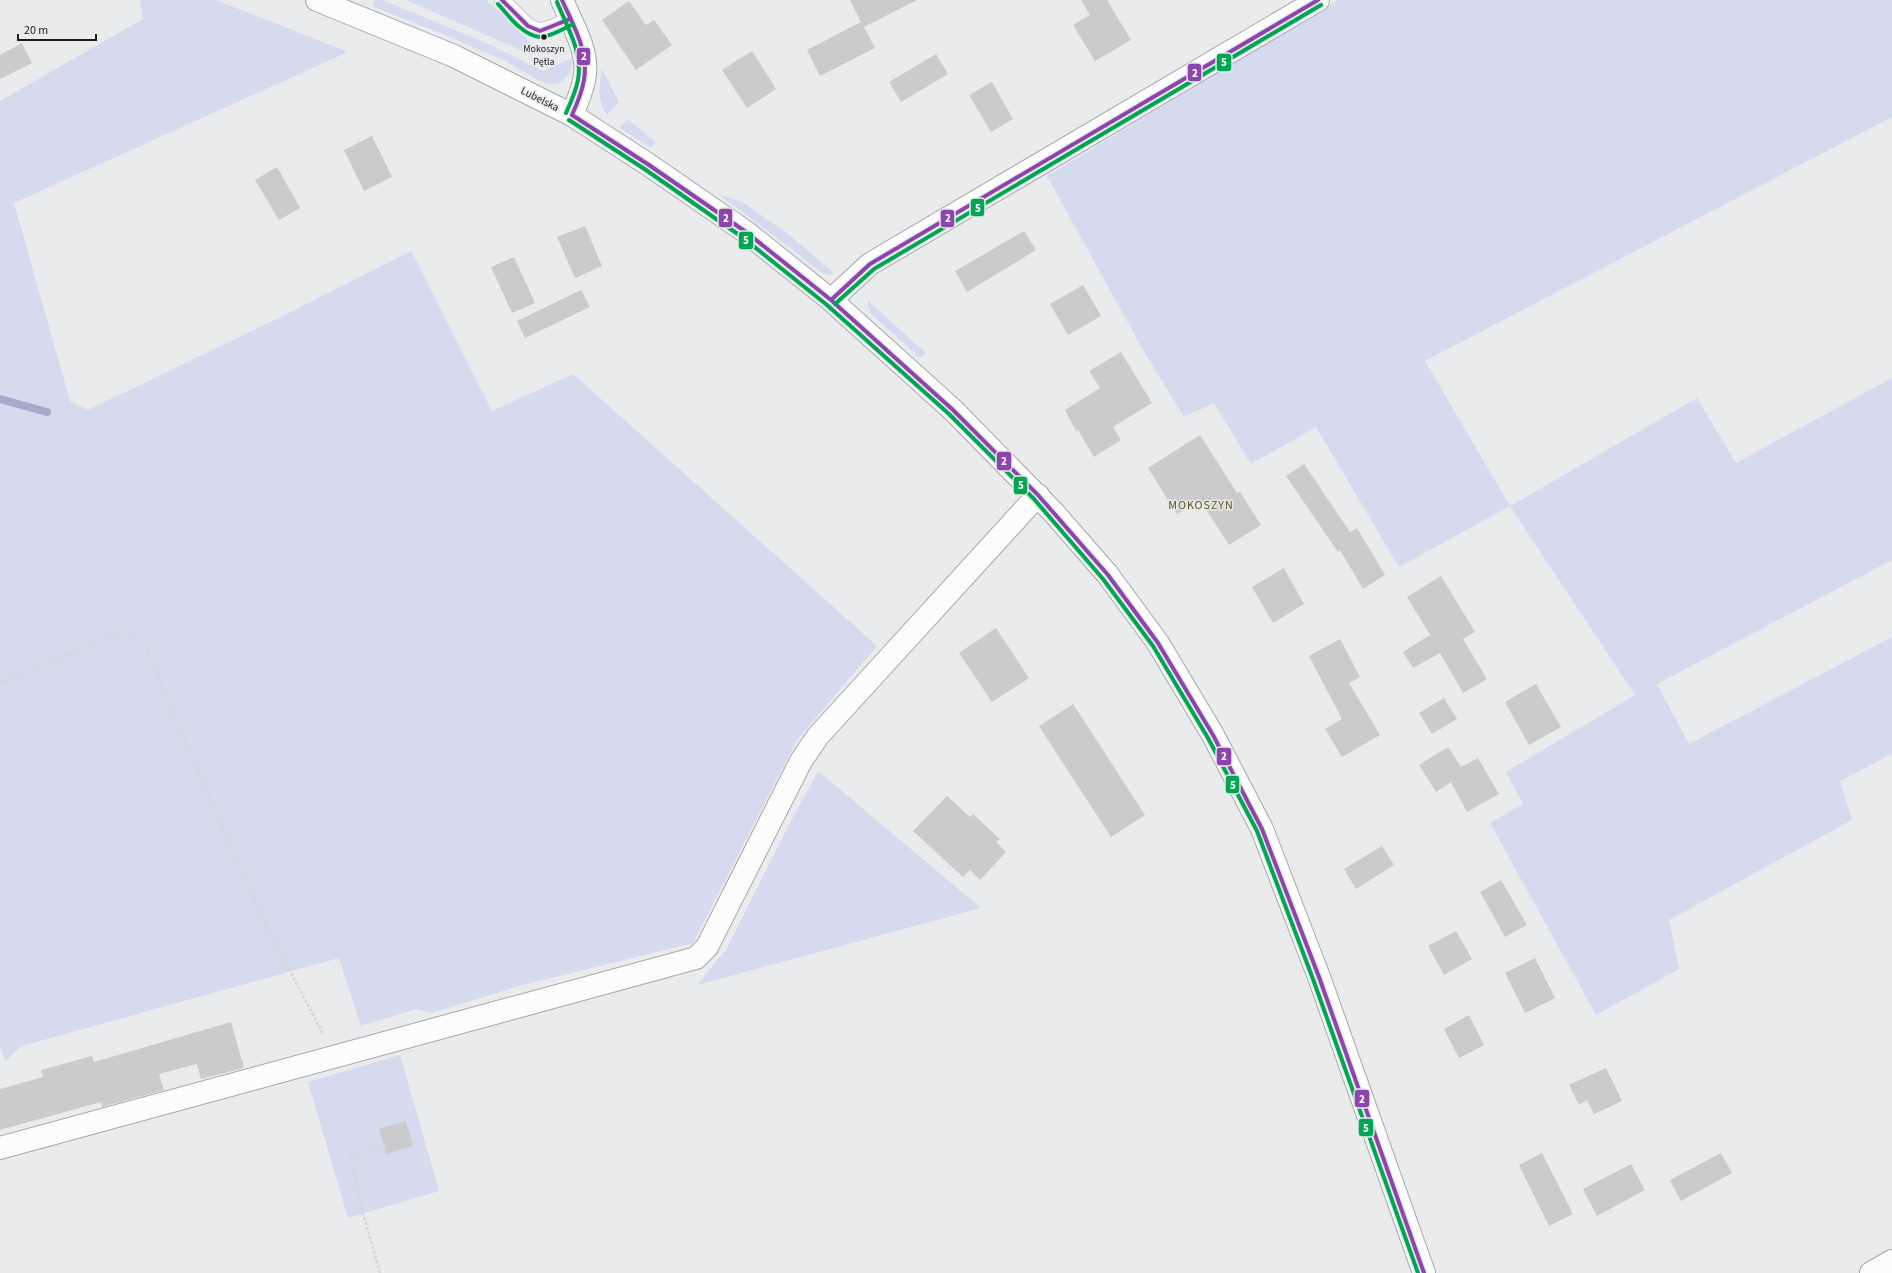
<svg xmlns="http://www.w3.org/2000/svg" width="1892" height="1273" font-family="'Source Sans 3',sans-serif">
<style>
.green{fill:#d5daef}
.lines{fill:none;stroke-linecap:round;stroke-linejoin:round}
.stream{stroke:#a4abcb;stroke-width:8}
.building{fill:#cacbcc}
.lane-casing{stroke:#a6a7a8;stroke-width:16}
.street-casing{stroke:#a6a7a8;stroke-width:24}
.secondary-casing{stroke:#a6a7a8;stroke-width:24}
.path{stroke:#d6d7d7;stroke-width:2.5;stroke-dasharray:3 2;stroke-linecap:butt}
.lane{stroke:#fcfcfc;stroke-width:15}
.street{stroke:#fcfcfc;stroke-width:22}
.secondary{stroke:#fcfcfc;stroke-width:22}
.bus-1-casing{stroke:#e9eaed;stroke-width:7}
.bus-2-casing{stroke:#e9eaed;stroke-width:7}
.bus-1{stroke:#8e44ad;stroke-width:4}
.bus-2{stroke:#00a651;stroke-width:4}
.bus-dot{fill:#1c1c1d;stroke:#e9eaed;stroke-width:1.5}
.labels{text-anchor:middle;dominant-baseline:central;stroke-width:3;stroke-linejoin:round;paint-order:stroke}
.bus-label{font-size:10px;fill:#1c1c1d;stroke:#e9eaed}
.street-label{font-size:11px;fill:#1c1c1d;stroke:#e9eaed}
.neighbourhood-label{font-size:12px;letter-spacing:1px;fill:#5f5214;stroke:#e9eaed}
.line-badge{stroke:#e9eaed;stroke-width:1.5}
.badge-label{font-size:11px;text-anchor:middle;font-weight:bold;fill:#fff}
</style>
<rect width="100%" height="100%" fill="#eaebec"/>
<path class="green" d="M140,0H216L348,52L14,203L70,401L88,410L277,319L411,251L492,411L573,374L877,646L797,740L693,943L519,986L432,1013L416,1009L361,1026L339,958L22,1046L5,1061L0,1046V101L143,19Z
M374,0H382L484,42L543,71L572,58C574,73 563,87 546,83C537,81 514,65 503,60C460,41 416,23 372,6Z
M406,0H486L520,28L536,53L530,54Z
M1338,0H1892V117L1425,361L1510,506L1697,398L1736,463L1892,378V560L1657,684L1689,744L1892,637V754L1840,781L1852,820L1669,920L1679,969L1596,1015L1490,823L1523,804L1506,772L1635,695L1510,506L1399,567L1316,427L1251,464L1214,403L1184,417L1143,350L1047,176Z
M602,69L619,102L607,115C597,100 599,86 602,69Z
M628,119L655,142L651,148L620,128Z
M718,194L744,203L792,237L834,273L829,275L822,273L814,267L789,247Z
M868,301L926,353L920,358L871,314L868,306Z
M818,771L981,908L697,985L727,948L791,821Z
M400,1055L439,1191L348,1218L308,1082Z"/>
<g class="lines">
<path class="stream" d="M0,399L47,412"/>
</g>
<path class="building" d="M850,0H917L864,27L875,48L820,76L807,50L861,22Z
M1081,0H1107L1131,40L1095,61L1073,25L1090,15Z
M629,1L646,25L654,20L672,45L636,70L602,20Z
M22,43L32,63L0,79V55Z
M752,51L776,89L747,108L722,70Z
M936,54L948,74L901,102L889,82Z
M992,82L1013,119L991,132L969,95Z
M372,136L392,177L364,191L344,150Z
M277,167L300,208L279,220L255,180Z
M585,226L602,266L575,278L557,237Z
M1024,231L1036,250L967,292L955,271Z
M514,257L535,303L512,313L491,267Z
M1083,285L1101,316L1068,335L1050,304Z
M581,290L590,307L525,338L517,321Z
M1121,352L1152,403L1113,427L1121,440L1094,457L1078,430L1076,431L1065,410L1100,388L1089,371Z
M1200,435L1237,493L1240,492L1261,525L1229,545L1200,500L1177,514L1148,468Z
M1304,464L1350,532L1357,528L1385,575L1363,589L1340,550L1338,552L1286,476Z
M1284,568L1304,604L1273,623L1252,587Z
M1441,576L1475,632L1463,639L1487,679L1463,693L1440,653L1413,668L1403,652L1430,635L1407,597Z
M996,628L1029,678L992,702L959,653Z
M1340,639L1360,677L1349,683L1380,735L1342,757L1325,729L1342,719L1309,656Z
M1536,684L1561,727L1529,745L1505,702Z
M1444,698L1457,719L1432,734L1419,713Z
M1073,704L1145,815L1111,837L1039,726Z
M1448,747L1461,767L1478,758L1499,794L1467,812L1451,782L1436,792L1419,765Z
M947,796L970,817L973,814L1000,839L996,842L1006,852L980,880L970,870L963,877L913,831Z
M1382,846L1394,865L1356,889L1344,869Z
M1501,880L1527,925L1505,937L1480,892Z
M1456,931L1472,959L1444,975L1428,946Z
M1535,958L1555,998L1525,1013L1505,973Z
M1469,1015L1484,1045L1459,1058L1444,1029Z
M231,1022L244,1068L201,1079L197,1064L159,1074L164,1090L102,1107L101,1102L0,1130V1089L43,1077L41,1070L92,1056L94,1062Z
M1606,1068L1622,1101L1594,1114L1587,1100L1579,1105L1569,1085Z
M406,1121L413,1146L386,1154L379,1129Z
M1542,1153L1573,1214L1549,1226L1519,1165Z
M1721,1153L1732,1173L1681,1201L1670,1180Z
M1631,1164L1645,1190L1597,1216L1583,1189Z"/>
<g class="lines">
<g class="lane-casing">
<path id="lane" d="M502,0L528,26L540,31L555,26L570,19"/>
</g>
<g class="street-casing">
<path id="street" d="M562,0C571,22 588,49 585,74C584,88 577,102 572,115
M0,1148L696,958L707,947L801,761L818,736L1038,495
M1871,1273L1892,1261"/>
</g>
<g class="secondary-casing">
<path id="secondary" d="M317,0L454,56L572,115L649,165L746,232L831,300L953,410L1054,513L1108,575L1158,643L1213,735L1262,829L1319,977L1424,1273
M831,300L870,264L1318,0"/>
</g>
<path class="path" d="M0,683L124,631L145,643L166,697L264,922L323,1034
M380,1273L363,1213L350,1156L388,1145"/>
<use href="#lane" class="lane"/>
<use href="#street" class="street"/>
<use href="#secondary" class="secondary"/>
<g class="bus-1-casing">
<path id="bus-1" d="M502,0L528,26L540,31L570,19
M562,0C573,25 589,51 584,80C582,92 577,104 572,115
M572,115L649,165L746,232L831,300L953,410L1038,495L1108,575L1158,643L1213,735L1262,829L1319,977L1424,1273
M831,300L870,264L1318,0"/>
</g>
<g class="bus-2-casing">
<path id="bus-2" d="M557,2C567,27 583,52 578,80C576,91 571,102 566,113
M498,4C508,15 523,36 540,37C550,37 563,29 573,24
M569,120L646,170L742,237L827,305L949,414L1034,499L1103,579L1153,646L1208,738L1257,831L1313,979L1418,1273
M835,304L874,269L1321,5"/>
</g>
<use href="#bus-1" class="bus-1"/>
<use href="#bus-2" class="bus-2"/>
</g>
<circle class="bus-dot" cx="544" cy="37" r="3.5"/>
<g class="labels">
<g class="bus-label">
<text x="544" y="49">Mokoszyn<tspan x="544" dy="13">Pętla</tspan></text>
</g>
<g class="street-label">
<text transform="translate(540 99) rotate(27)">Lubelska</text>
</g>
<g class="neighbourhood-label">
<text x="1201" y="505">MOKOSZYN</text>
</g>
</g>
<g class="line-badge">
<rect x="576" y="47" width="15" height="19" rx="4" fill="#8e44ad"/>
<rect x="1216" y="53" width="16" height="19" rx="4" fill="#00a651"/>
<rect x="1187" y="63" width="15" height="19" rx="4" fill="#8e44ad"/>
<rect x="970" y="198" width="15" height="19" rx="4" fill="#00a651"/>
<rect x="718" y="208" width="15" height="20" rx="4" fill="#8e44ad"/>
<rect x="940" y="209" width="15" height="19" rx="4" fill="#8e44ad"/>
<rect x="738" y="231" width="16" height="19" rx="4" fill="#00a651"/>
<rect x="996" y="451" width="16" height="20" rx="4" fill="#8e44ad"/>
<rect x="1013" y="476" width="15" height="19" rx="4" fill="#00a651"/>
<rect x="1216" y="747" width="16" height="19" rx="4" fill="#8e44ad"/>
<rect x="1225" y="775" width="15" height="19" rx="4" fill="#00a651"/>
<rect x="1354" y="1089" width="16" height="19" rx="4" fill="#8e44ad"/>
<rect x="1358" y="1118" width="16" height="19" rx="4" fill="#00a651"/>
</g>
<g class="badge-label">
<text x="584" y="60">2</text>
<text x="1224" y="66">5</text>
<text x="1195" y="77">2</text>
<text x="978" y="212">5</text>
<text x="726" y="222">2</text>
<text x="948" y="222">2</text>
<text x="746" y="244">5</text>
<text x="1004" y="465">2</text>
<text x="1021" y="489">5</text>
<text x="1224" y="760">2</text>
<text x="1233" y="789">5</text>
<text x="1362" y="1103">2</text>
<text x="1366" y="1132">5</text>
</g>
<path d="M18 34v6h78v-6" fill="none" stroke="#1c1c1d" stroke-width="2"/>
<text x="24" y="34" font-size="12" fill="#1c1c1d" stroke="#e9eaed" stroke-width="3" paint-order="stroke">20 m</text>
</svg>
